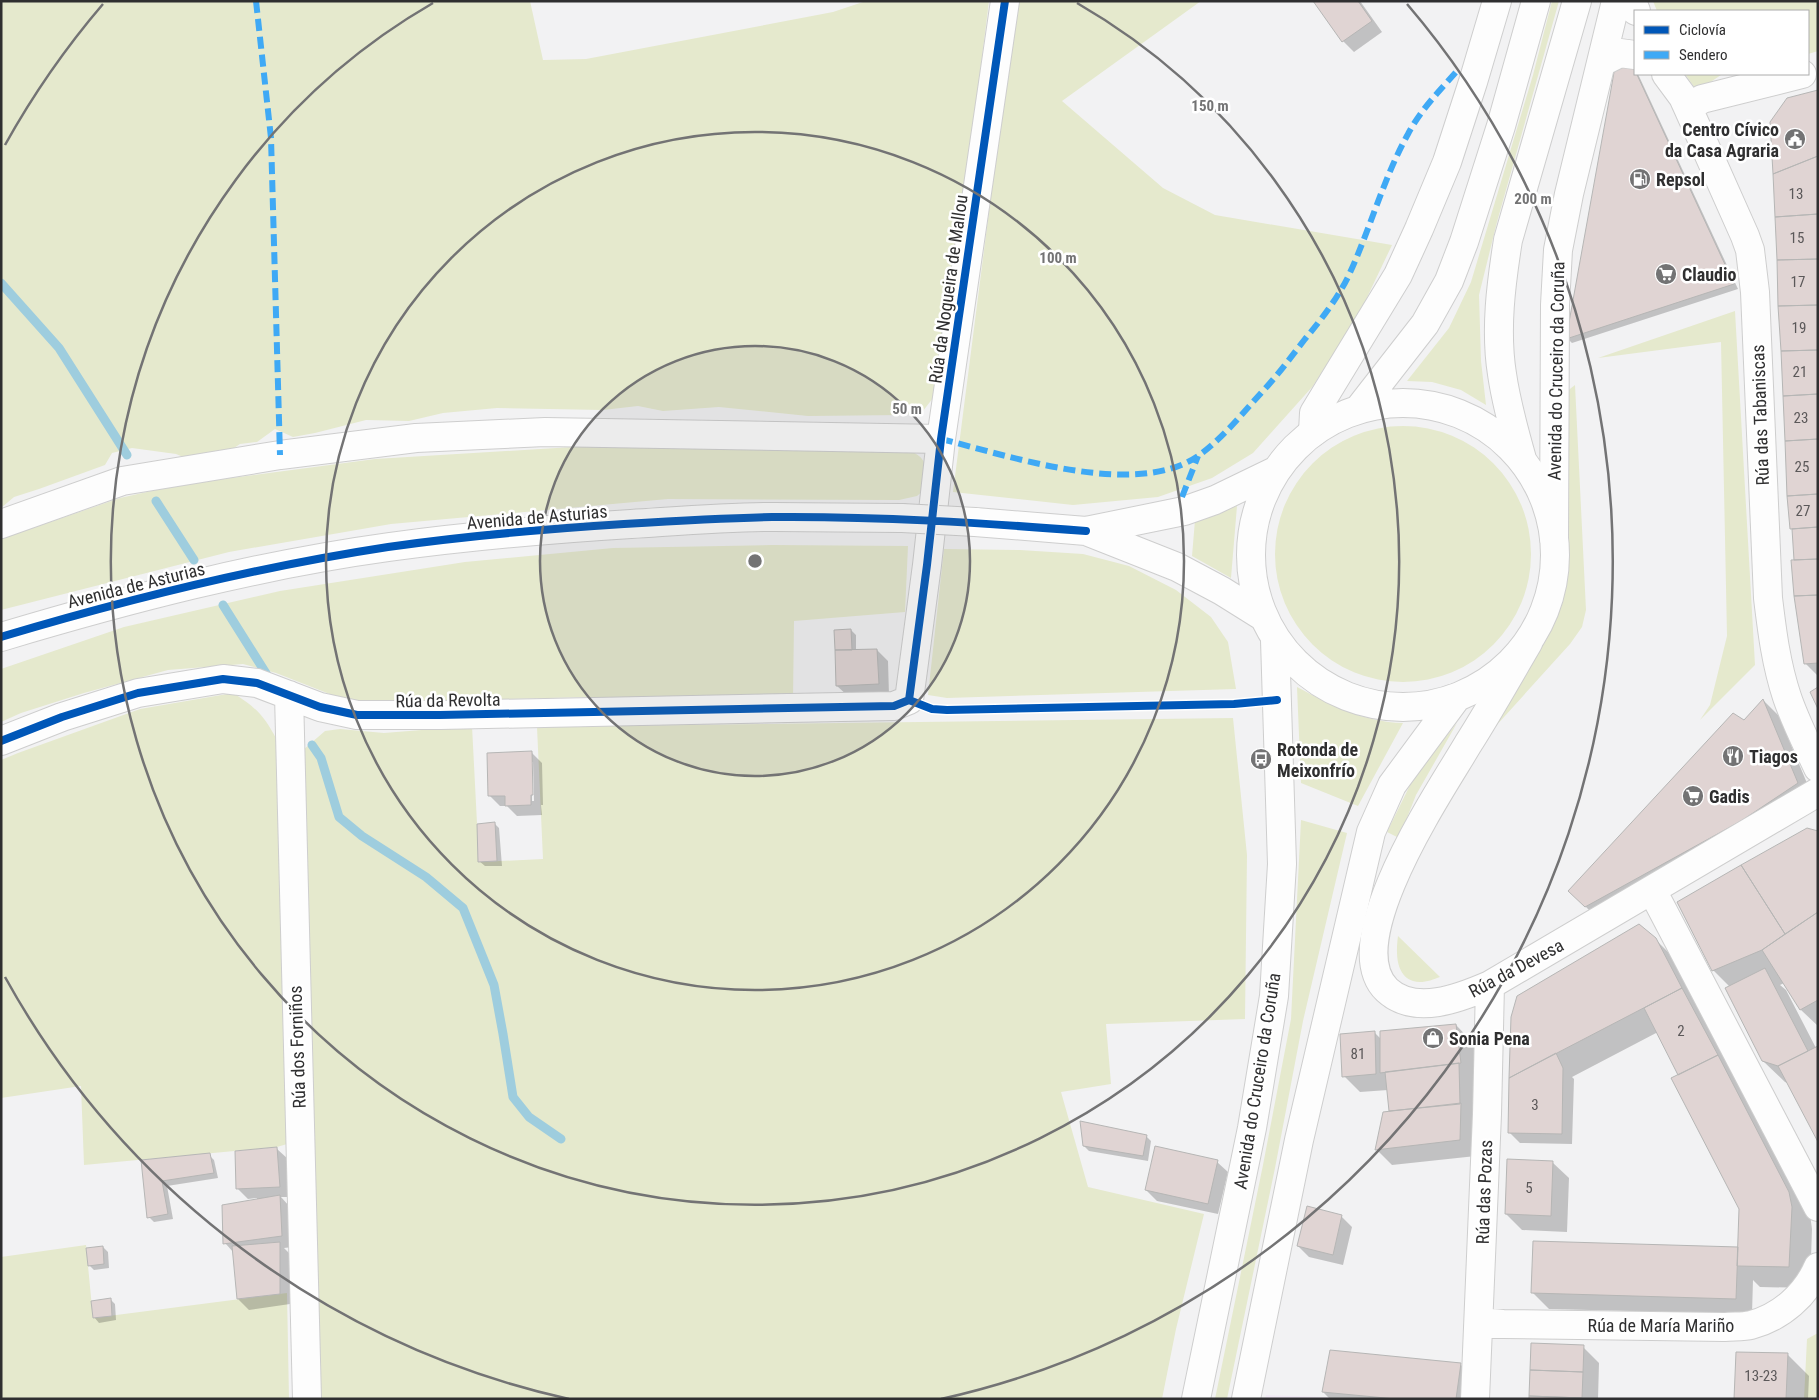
<svg xmlns="http://www.w3.org/2000/svg" width="1819" height="1400" font-family="'Roboto Condensed',sans-serif">
<style>
.industrial{fill:#f1e9f4}
.green{fill:#e5e9cd}
.shadow{fill:#0003;fill-rule:evenodd}
.lines{fill:none;stroke-linecap:round;stroke-linejoin:round}
.stream{stroke:#9ecdde;stroke-width:9}
.building{fill:#e0d4d3;stroke:#b6b6b5}
.minor-casing{stroke:#cecece;stroke-width:30}
.major-casing{stroke:#cecece;stroke-width:30}
.minor{stroke:#fdfdfd;stroke-width:28}
.major{stroke:#fdfdfd;stroke-width:28}
.major-bridge-casing{stroke:#cecece;stroke-width:30;stroke-linecap:butt}
.major-bridge{stroke:#fdfdfd;stroke-width:28}
.quiet{stroke:#3fa9f5;stroke-width:6;stroke-dasharray:12 6;stroke-linecap:butt}
.cycleway-casing{stroke:#fff;stroke-width:11}
.cycleway{stroke:#0057b8;stroke-width:8}
.ring{fill:none;stroke:#737374;stroke-width:2.5}
.labels{text-anchor:middle;dominant-baseline:central;stroke-width:5;stroke-linejoin:round;paint-order:stroke}
.number-label{font-size:15px;fill:#5b5859}
.poi-label{font-size:18px;font-weight:bold;fill:#2f2f30;stroke:#fff;text-anchor:start}
.street-label{font-size:18px;fill:#2f2f30;stroke:#fff}
.centre{fill:#737374;stroke:#fff;stroke-width:2.5}
.ring-label{font-size:15px;text-anchor:middle;font-weight:bold;fill:#737374;stroke:#fff;stroke-width:5;stroke-linejoin:round;paint-order:stroke}
</style>
<rect width="100%" height="100%" fill="#f2f2f3"/>
<path class="industrial" d="M1266,1395L1326,1397L1336,1399H1265Z"/>
<path class="green" d="M1,1H530L543,60L586,59L833,12L866,1H989L967,177L933,398L923,411L904,415L808,416L719,407L663,411L638,406L603,410L497,408L443,413L409,421L366,420L315,433L293,437L275,429L257,442L240,444L222,456L193,461L176,454L132,448L112,453L105,465L39,489L14,497L1,508Z
M1016,1H1201L1062,101L1163,188L1215,215L1392,245L1361,310L1313,386L1253,453L1212,478L1158,497L1073,505L953,492Z
M1552,1H1559L1497,222L1479,295L1481,361L1486,405L1461,390L1432,382L1407,381L1449,328L1471,282L1533,75Z
M1653,1H1818V51L1808,54V11H1657Z
M1685,74H1725L1721,75L1697,91Z
M1735,311L1755,665L1700,720L1710,705L1727,636L1721,342L1598,358Z
M1575,385L1586,610L1582,627L1570,644L1475,749L1549,632L1564,579L1566,543L1561,396Z
M1275 554a128 128 0 1 1 256 0a128 128 0 1 1-256 0Z
M605,445L910,451C930,459 925,469 925,489L917,496L899,500L668,499L391,524L229,552L1,610V539L120,498L178,485L375,459Z
M1237,506L1231,578L1192,556L1195,520Z
M772,545L908,546L905,612L794,621L793,700L588,697L381,702L345,700L276,673L243,664L168,670L84,693L21,713L1,722V669L124,627L280,591L465,562L613,548Z
M944,549L1020,550L1083,554L1129,566L1176,590L1211,617L1228,642L1236,689L947,698L928,695Z
M1297,687C1331,705 1363,722 1403,723L1358,806L1301,783Z
M233,693C257,708 264,716 277,740L287,1144L277,1147L84,1165L81,1086L1,1098V760L18,753L140,709Z
M1233,718L1247,855L1245,1019L1106,1024L1111,1084L1061,1092L1088,1187L1204,1214L1176,1329L1162,1399H319L303,750L325,731L340,729L384,733L472,726L479,862L543,859L537,727Z
M1457,723L1416,795L1399,838L1387,832L1415,775Z
M1301,820L1347,833L1303,1021L1275,1168L1227,1399H1215L1263,1165L1291,1019Z
M1398,936L1440,977C1432,980 1422,984 1413,981C1395,975 1396,951 1398,936Z
M86,1245L93,1318L287,1293L289,1399H1V1257Z
M1818,1333V1399H1804L1807,1339Z"/>
<path class="shadow" d="M1314,1H1360L1382,32L1354,52L1343,41Z
M1624,45L1635,68V74H1638L1738,289L1572,343L1567,338Z
M1818,91V676L1805,663L1794,531L1791,528Z
M851,630L856,635V651L877,650L888,661L889,695L848,696L837,686Z
M1763,700L1779,716L1814,800L1602,923L1570,891L1744,721Z
M531,752L542,763L543,805H541L542,815L517,816L507,806H500L490,796ZM531,762H533L534,801H532Z
M494,823L499,828L502,866H485L479,861Z
M1818,832V1026L1801,1010L1784,983L1780,985L1786,990L1816,1048L1789,1084L1785,1082L1763,1061L1730,987L1713,970Z
M1655,939L1677,961L1810,1214L1812,1229L1810,1288L1760,1287L1753,1280L1752,1314L1549,1309L1533,1293L1739,1248L1740,1208L1658,1032L1572,1077L1574,1079L1572,1144L1520,1143L1509,1132L1510,1077Z
M1456,1025L1477,1047L1476,1156L1392,1165L1376,1149L1390,1112L1388,1090L1360,1092L1344,1076L1374,1032L1381,1039Z
M1146,1136L1151,1141L1148,1161L1089,1151L1084,1146Z
M277,1149L288,1159L290,1197H281L290,1207L293,1247L284,1248L290,1254V1304L249,1310L238,1299L234,1253L225,1243L257,1200V1198L248,1199L237,1188Z
M209,1155L214,1160L218,1178L167,1186L173,1219L154,1222L149,1217L142,1161Z
M1217,1162L1228,1172L1218,1214L1157,1201L1146,1190Z
M1552,1162L1569,1178L1567,1232L1522,1230L1506,1214Z
M1341,1216L1352,1227L1343,1265L1309,1257L1298,1246Z
M103,1247L108,1252L109,1268L94,1270L89,1265Z
M110,1299L115,1304L116,1320L99,1323L94,1317Z
M1583,1347L1599,1363L1598,1399H1530Z
M1787,1354L1809,1376L1808,1399H1735Z
M1460,1364L1476,1380L1474,1399H1330L1323,1392Z"/>
<g class="lines">
<path class="stream" d="M1,283L59,348L127,455
M156,501L194,560
M223,605L267,675
M312,745L321,758L339,817L362,836L426,877L463,908L494,985L503,1034L513,1097L529,1117L561,1139"/>
</g>
<path class="building" d="M1313,1H1358L1372,21L1342,42Z
M1620,38L1734,284L1566,339L1610,95Z
M1818,90V156L1773,174L1770,122L1787,98Z
M1818,156V214L1775,217L1773,174Z
M1818,214V259L1777,260L1775,217Z
M1818,259V305L1778,306L1777,260Z
M1818,305V350L1781,351L1778,306Z
M1818,350V394L1783,396L1781,351Z
M1818,394V439L1785,441L1783,396Z
M1818,439V494L1787,496L1785,441Z
M1818,494V527L1790,529L1787,496Z
M1818,527V559L1794,560L1792,529Z
M1818,559V595L1794,596L1791,560Z
M1818,595V663L1804,664L1794,596Z
M851,629L852,650H835L834,630Z
M877,649L879,684L836,686L835,650Z
M1818,687V709L1810,692Z
M1763,699L1798,783L1741,821L1585,907L1568,891L1733,713L1744,720Z
M532,751L533,795H531V805L505,806V796H488L487,753Z
M495,822L497,861L478,862L477,824Z
M1807,828L1818,831V912L1785,934L1741,865Z
M1741,865L1785,934L1762,950L1712,971L1677,902Z
M1818,912V1000L1800,1010L1762,950Z
M1639,924L1656,938L1682,988L1509,1078L1511,1017L1517,996Z
M1765,968L1808,1051L1778,1066L1762,1061L1725,988Z
M1682,988L1718,1055L1678,1075L1644,1008Z
M1456,1024L1461,1063L1380,1073V1031Z
M1375,1031L1376,1074L1342,1077L1340,1034Z
M1818,1046V1142L1778,1066Z
M1556,1053L1563,1068L1562,1134L1508,1133L1509,1078Z
M1718,1055L1789,1192L1792,1207L1789,1267L1737,1266L1739,1209L1671,1078Z
M1459,1063L1460,1104L1389,1111L1385,1072Z
M1461,1103L1460,1140L1375,1150L1383,1112Z
M1080,1121L1147,1135L1143,1156L1083,1146Z
M1155,1146L1218,1160L1208,1204L1145,1190Z
M277,1147L280,1187L236,1189L235,1151Z
M210,1153L214,1173L162,1181L168,1214L147,1218L141,1160Z
M1507,1159L1553,1161L1551,1216L1505,1214Z
M280,1195L282,1236L223,1244L222,1205Z
M1307,1206L1342,1215L1333,1255L1297,1246Z
M1533,1241L1738,1247L1736,1299L1531,1293Z
M280,1242V1294L237,1299L232,1246Z
M103,1246L104,1264L88,1266L86,1248Z
M111,1298L112,1316L93,1318L91,1301Z
M1531,1343L1584,1345L1583,1372L1530,1370Z
M1330,1350L1461,1363L1456,1399H1396L1322,1392Z
M1736,1352L1788,1353L1786,1399H1734Z
M1530,1370L1583,1372L1582,1398L1529,1396Z
M1529,1396L1582,1398L1529,1399Z"/>
<g class="lines">
<g class="minor-casing">
<path id="minor" d="M1632,1L1636,11
M1602,62L1620,53L1635,55
M1666,74L1683,97L1688,108L1745,236L1750,250L1755,292L1768,598C1772,631 1776,664 1787,697C1795,721 1807,744 1818,768
M1688,108L1702,99L1802,74
M1313,432L1314,413L1398,275L1419,229L1447,162L1473,82L1497,1
M1,524L122,481L280,455L416,438L545,432L941,439
M1554,538L1555,305L1558,250L1569,194L1616,1
M1528,643C1508,677 1489,711 1468,744C1441,790 1337,942 1387,990C1415,1016 1460,998 1490,985L1818,792
M289,695L307,1399
M1,741L62,717L138,693L223,679L257,683L320,707L357,715H440L894,706L909,700L927,565L941,439L1005,1
M1652,890L1818,1207
M1480,1322L1503,1324L1724,1327C1733,1326 1743,1327 1751,1325C1781,1317 1806,1295 1818,1267
M1475,1399L1487,1114L1490,985"/>
</g>
<g class="major-casing">
<path id="major" d="M1251 555a152 152 0 1 1 304 0a152 152 0 1 1-304 0Z
M1358,410L1425,324L1449,281L1464,242L1501,126L1536,1
M1522,459C1514,431 1506,402 1502,374C1495,330 1501,284 1508,240L1577,1
M975,522L1086,531L1184,511L1215,500L1277,470
M1086,531L1177,567L1222,591L1262,616
M1,637C128,599 258,565 389,547C470,536 550,529 631,524C679,521 726,517 773,517C816,517 859,518 902,518
M1196,1399L1252,1128L1274,996L1282,864L1275,640
M1246,1399L1299,1140L1371,832L1392,785L1457,697"/>
</g>
<use href="#minor" class="minor"/>
<use href="#major" class="major"/>
<g class="major-bridge-casing">
<path id="major-bridge" d="M902,518L975,522"/>
</g>
<use href="#major-bridge" class="major-bridge"/>
<path class="quiet" d="M256,1L271,138L280,455
M941,439C1010,456 1135,499 1198,456C1223,438 1242,414 1262,392C1278,375 1291,357 1305,339C1321,320 1337,299 1348,277C1370,230 1383,179 1408,134C1420,111 1439,91 1457,71
M1182,497L1198,456"/>
<g class="cycleway-casing">
<path id="cycleway" d="M1,637C128,599 257,567 388,547C466,536 545,529 624,524C673,521 723,518 772,517C877,516 982,523 1086,531
M909,700L927,565L941,439L1005,1
M909,700L932,709L947,710L1234,704L1277,700
M1,741L62,717L138,693L223,679L257,683L320,707L357,715H440L894,706L909,700"/>
</g>
<use href="#cycleway" class="cycleway"/>
</g>
<circle cx="755" cy="561" r="215" fill="#737374" fill-opacity=".12"/>
<g class="ring">
<circle cx="755" cy="561" r="215"/>
<circle cx="755" cy="561" r="429"/>
<path d="M1077 3A644 644 0 1 1 433 3"/>
<path d="M569 1399A858 858 0 0 1 5 977M5 145A858 858 0 0 1 103 4M1407 4A858 858 0 0 1 941 1399"/>
</g>
<defs>
<g id="civic-disc" transform="scale(1.125)"><circle r="9.5" fill="#737374" stroke="#fff"/><path d="M-.6-6.5H3V-4.5H.6V-3L4-1V1h2V6H-6V1h2V-1L-.6-3ZM-1.2 2.5V6h2.4V2.5Z" fill="#fff"/></g>
<g id="fuel-disc" transform="scale(1.125)"><circle r="9.5" fill="#737374" stroke="#fff"/><path d="M-5.5-6h7V0h2V4h1.3V-2.5L3-4.5l.8-.8L6-3V5H2.5V1h-1V6h-7ZM-4.2-4.7v3.2H.2V-4.7Z" fill="#fff"/></g>
<g id="supermarket-disc" transform="scale(1.125)"><circle r="9.5" fill="#737374" stroke="#fff"/><path d="M-6-5.5h2.5l.6 2H6L4.5 2H-2.5L-4.4-4H-6ZM-1.5 3.2a1.3 1.3 0 1 0 .1 0ZM3 3.2a1.3 1.3 0 1 0 .1 0Z" fill="#fff"/></g>
<g id="restaurant-disc" transform="scale(1.125)"><circle r="9.5" fill="#737374" stroke="#fff"/><path d="M-5-6h1v4h1v-4h1v4h1v-4h1v5L-1.5 .5V6h-2V.5L-5-1ZM5-6V6H3V1.5H1.5Q1.5-4 5-6Z" fill="#fff"/></g>
<g id="bus-disc" transform="scale(1.125)"><circle r="9.5" fill="#737374" stroke="#fff"/><path d="M-5-6H5V4H4V6H2V4H-2V6H-4V4H-5ZM-3.5-4V0h7V-4ZM-3.5 1.2v1.5H-2V1.2ZM2 1.2v1.5H3.5V1.2Z" fill="#fff"/></g>
<g id="shop-disc" transform="scale(1.125)"><circle r="9.5" fill="#737374" stroke="#fff"/><path d="M-5-2.5h2.3a2.7 3.5 0 0 1 5.4 0H5L5.5 6h-11ZM-1.5-2.5h3a1.5 2.3 0 0 0-3 0Z" fill="#fff"/></g>
</defs>
<g fill-rule="evenodd">
<use href="#civic-disc" x="1795" y="139"/>
<use href="#fuel-disc" x="1640" y="179"/>
<use href="#supermarket-disc" x="1666" y="274"/>
<use href="#restaurant-disc" x="1733" y="756"/>
<use href="#bus-disc" x="1261" y="759"/>
<use href="#supermarket-disc" x="1693" y="796"/>
<use href="#shop-disc" x="1433" y="1038"/>
</g>
<g class="labels">
<g class="number-label">
<text x="1796" y="194">13</text>
<text x="1797" y="238">15</text>
<text x="1798" y="282">17</text>
<text x="1799" y="328">19</text>
<text x="1800" y="372">21</text>
<text x="1801" y="418">23</text>
<text x="1802" y="467">25</text>
<text x="1803" y="511">27</text>
<text x="1681" y="1031">2</text>
<text x="1358" y="1054">81</text>
<text x="1535" y="1105">3</text>
<text x="1529" y="1188">5</text>
<text x="1761" y="1376">13-23</text>
</g>
<g class="poi-label">
<text x="1779" y="129" text-anchor="end">Centro Cívico<tspan x="1779" dy="21">da Casa Agraria</tspan></text>
<text x="1656" y="179">Repsol</text>
<text x="1682" y="274">Claudio</text>
<text x="1277" y="749">Rotonda de<tspan x="1277" dy="21">Meixonfrío</tspan></text>
<text x="1749" y="756">Tiagos</text>
<text x="1709" y="796">Gadis</text>
<text x="1449" y="1038">Sonia Pena</text>
</g>
<g class="street-label">
<text transform="translate(948 289) rotate(-82)">Rúa da Nogueira de Mallou</text>
<text transform="translate(1556 371) rotate(-89)">Avenida do Cruceiro da Coruña</text>
<text transform="translate(1760 415) rotate(-92)">Rúa das Tabaniscas</text>
<text transform="translate(537 517) rotate(-5)">Avenida de Asturias</text>
<text transform="translate(136 585) rotate(-14)">Avenida de Asturias</text>
<text transform="translate(448 700) rotate(-1)">Rúa da Revolta</text>
<text transform="translate(1516 968) rotate(-28)">Rúa da Devesa</text>
<text transform="translate(297 1047) rotate(-92)">Rúa dos Forniños</text>
<text transform="translate(1257 1081) rotate(-81)">Avenida do Cruceiro da Coruña</text>
<text transform="translate(1484 1192) rotate(-88)">Rúa das Pozas</text>
<text x="1661" y="1325">Rúa de María Mariño</text>
</g>
</g>
<circle cx="755" cy="561" r="8" class="centre"/>
<g class="ring-label">
<text x="1210" y="111">150 m</text>
<text x="1533" y="204">200 m</text>
<text x="1058" y="263">100 m</text>
<text x="907" y="414">50 m</text>
</g>
<rect width="1819" height="1400" fill="none" stroke="#2f2f30" stroke-width="5"/>
<rect x="1634" y="10" width="175" height="65" fill="#ffffff" stroke="#acacac"/>
<rect x="1644" y="26" width="25" height="8" fill="#0057b8" stroke="#acacac"/>
<text x="1679" y="35" font-size="15" fill="#2f2f30">Ciclovía</text>
<rect x="1644" y="51" width="25" height="8" fill="#3fa9f5" stroke="#acacac"/>
<text x="1679" y="60" font-size="15" fill="#2f2f30">Sendero</text>
</svg>
